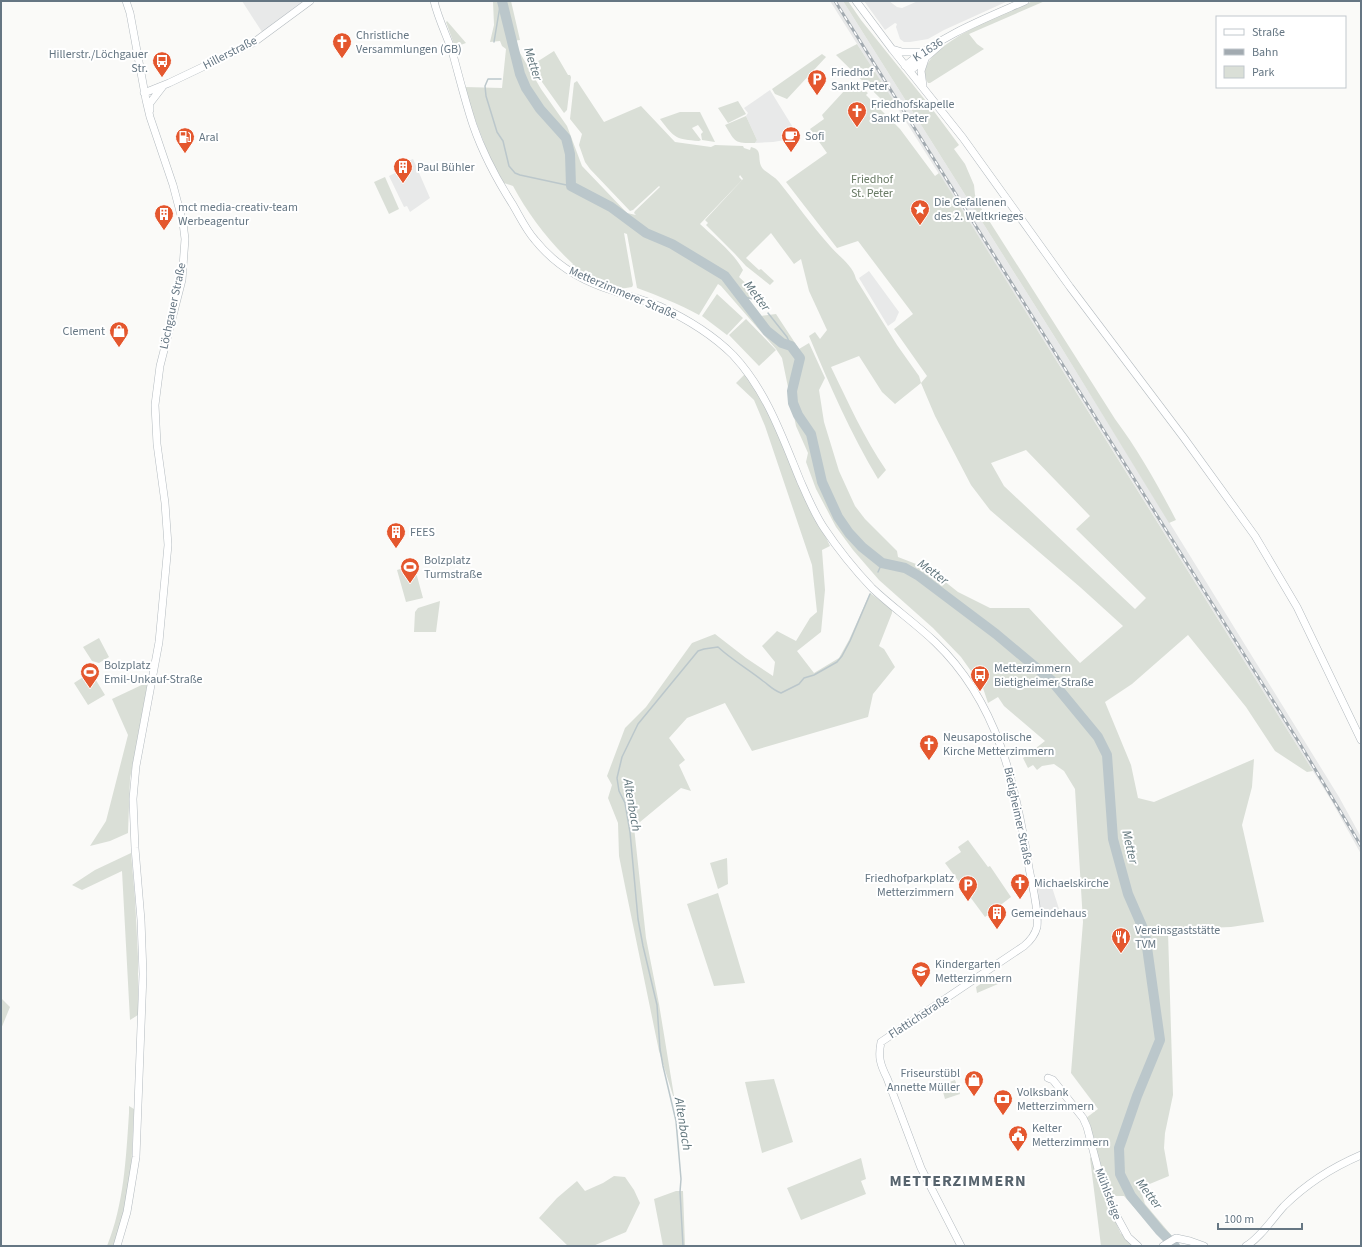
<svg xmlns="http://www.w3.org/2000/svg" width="1362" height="1247" font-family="'Source Sans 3',sans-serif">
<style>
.built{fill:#e8e9e9}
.green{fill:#dadfd7;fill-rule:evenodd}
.water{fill:#bbc7cb}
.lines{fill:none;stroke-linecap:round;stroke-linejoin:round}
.stream{stroke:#bbc7cb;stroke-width:1.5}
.river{stroke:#bbc7cb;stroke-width:10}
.secondary-casing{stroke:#b3babf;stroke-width:8}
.secondary{stroke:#fff;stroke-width:7}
.rail-casing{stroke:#a2aab0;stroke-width:3}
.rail{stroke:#fff;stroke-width:1.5;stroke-dasharray:4.5;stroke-linecap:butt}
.labels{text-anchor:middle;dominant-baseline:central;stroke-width:4;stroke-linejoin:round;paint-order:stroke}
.poi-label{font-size:12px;fill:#657683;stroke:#fff;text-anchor:start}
.street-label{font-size:12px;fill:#657683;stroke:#fff}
.park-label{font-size:12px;fill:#687a64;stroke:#fff}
.water-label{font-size:13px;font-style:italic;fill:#60757c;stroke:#fff}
.district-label{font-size:16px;font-weight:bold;letter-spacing:1px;fill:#57646e;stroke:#fff}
</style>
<rect width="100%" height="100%" fill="#fafaf8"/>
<path class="built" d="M242,1H304L262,32Z
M830,1H843L1061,347L1339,797L1361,837V854L1331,800L1087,409Z
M864,1H889L897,7L902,8L918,1H1008L944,30L928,39L910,42H904L900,39L896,27L897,24L895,23L885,30Z
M770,90L797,134L791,139L773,142L755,143L757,140L746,116L748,113L744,108Z
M413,159L430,198L410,212L407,206L404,207L389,176L403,169L401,164Z
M869,271L899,312L895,321L888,326L859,278Z
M1050,881L1061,915L1042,918L1037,883Z"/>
<path class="green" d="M493,1H511L520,40L513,41L541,89L567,126L582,166L627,213L636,215L634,213L635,211L660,187L659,186L633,210L630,211L590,169L585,162L579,145L582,134L570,119L574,83L577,81L604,122L641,106L675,142L711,147L715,145L743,146L744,148L750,150L751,147C765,150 755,161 764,170C769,174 775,177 779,182C796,203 812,226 830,246C839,257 853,265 856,279L897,345L919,376L921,383L927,376L894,329L913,314L858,241L837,248L786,182L827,153L810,129L824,119L822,115L845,90L851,88L856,84L868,93L866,95L900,129L935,176L939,173L1313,771L1307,772L1275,751L1246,707L1188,635L1132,684L1105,702L1131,765L1138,798L1154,802L1254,759L1252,787L1242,825L1264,922L1231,927L1207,928L1185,933L1168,932L1173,1095L1165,1133L1164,1148L1169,1176L1140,1188L1145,1204L1172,1236L1165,1242L1124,1196H1111L1099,1165L1086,1118L1098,1109L1071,1073L1083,922L1075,789L1064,771L1054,764L1042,766L1037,770L1033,765L1028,768L1023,758L1045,741L1004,706L998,697L988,703L983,688L961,657L933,628L879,580L853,550L836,527L816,489L806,462L808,453L796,426L782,358L776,349L721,286L718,284L699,315C679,304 659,296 637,288L627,234L624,233L633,285L632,287L620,289L598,281L581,273L570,266L573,264C549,242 528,214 513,186L504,183L490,158L473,114L465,87L502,88L506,49L502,46L500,41L490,42L494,25ZM740,175L743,179L705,220L708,223L706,225L735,254L746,266L770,285L774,281L761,269L759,270L746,258L771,233L794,264L801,259L809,291L827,330L820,339L815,332L809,336C829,384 851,434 878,479L886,470C864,438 848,402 831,367L859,356L882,392L895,404L921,383L935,416L971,485L990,510L1080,587L1123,626L1080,663L1029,608H990L958,592L929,569L898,557L897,551L865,519L855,506L839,471L824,422L819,390L825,378L809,343L799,349L776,314L761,316L748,303L752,289L739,277L743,270C733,252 715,238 700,224L742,180L739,177ZM1026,450L1090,516L1076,529L1146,598L1135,609L1004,486L991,463Z
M843,1H848L861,20L930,106L959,145L954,149L965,164L974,185L975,195L981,208L1115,419C1138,450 1158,485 1176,520L1169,523L1061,347Z
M1033,1H1045L969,34L977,44L984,49L930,83H928C926,80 925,77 925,74C925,43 1008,12 1033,1Z
M447,21L466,43L455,47L446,22Z
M857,44L897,106L892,107L882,100L836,55Z
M554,51L568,75H570L571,77L567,110L564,113L542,82L532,65Z
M822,54L826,57L787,99L775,94L772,89Z
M738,101L746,114L728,123L718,108Z
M680,112H700L715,142L702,140L701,134L703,132L698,125L692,128L701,140L699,141C676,139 675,139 660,119Z
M746,116L757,140L755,143C734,143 736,143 725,125Z
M385,177L399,209L389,214L374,182Z
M717,294L743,318L727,335L702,316Z
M746,319L776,350L759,366L729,335Z
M745,374L760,396L830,546L822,550L825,590L821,632L797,651L814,673L839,658L849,640L870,593L892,609V613L879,646L884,649L895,667L873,694L868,717L752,751L725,703L687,718L669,738L685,760L679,765L691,791L681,788L634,827L646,938L659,1004L675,1102L659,1051L625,886L619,856L618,823L608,798L612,785L607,776L625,728L646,707L692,643L715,634L746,658L773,676L775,662L762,646L777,631L796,641L810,618L817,612L812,565L765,426L754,400L736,383Z
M414,565L423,598L406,602L397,570Z
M440,601L436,632H414L415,612L418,608Z
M99,638L109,657L99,663L92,661L83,647Z
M91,672L105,695L88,705L74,683Z
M148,682L130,779L128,833L110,841L90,846L106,821L128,735L112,699Z
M968,840L988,867L990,866L1011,897L985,917L945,863L961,852L958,847Z
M131,853L135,898L138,957V1015L130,1020L122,871L82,890L72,885L95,870Z
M727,858L728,884L718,889L710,863Z
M718,893L745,983L714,986L687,904Z
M991,977L996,979L998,984L977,993L976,987Z
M1,998L10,1007L1,1029Z
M774,1079L793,1142L762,1153L745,1082Z
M955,1080L960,1094L945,1099L941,1085Z
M129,1106L134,1109L131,1175L125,1208L114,1246H107C124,1204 126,1158 129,1113Z
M1091,1157L1106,1200L1121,1234L1123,1233L1133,1246H1101L1090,1158Z
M861,1158L866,1179L861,1181L866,1194L801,1220L787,1188Z
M614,1176L625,1177L634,1190L640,1203L626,1232L593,1246H568L539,1218L557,1198L577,1181L585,1191L603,1183Z
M676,1191H683L685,1246H663L654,1199Z"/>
<path class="water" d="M498,1H503L511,28L507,30Z"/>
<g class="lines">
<path class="stream" d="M494,42L500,6
M501,79H488L485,86L486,96L497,132L503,141L509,166L515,173L520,175L571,186
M740,296L753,299L756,302
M768,313L787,337L791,346
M878,572L882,563
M683,1246L680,1192L681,1179L676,1121L663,1066L660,1049L657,1005L643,946L638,919L630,832L625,803L619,791L617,778L622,757L638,724L698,651L704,649L718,647C732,660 748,669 763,681C770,686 773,690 781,693L799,684L804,678L814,675L837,662L842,656L850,641L870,594"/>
<path class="river" d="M502,1L520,74L526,88L540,109L566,138L570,154L571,186L611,207L646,233L672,244L725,276L767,331L782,343L791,346L800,358L792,391L793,403L798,415L811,434L822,482L838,517L849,533L862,547L882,563L905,568L919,576L996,634L1051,680L1098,737L1107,755L1113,839L1128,894L1145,933L1160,1040L1137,1096L1119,1148L1120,1174L1131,1196L1160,1231L1175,1246"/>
<g class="secondary-casing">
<path id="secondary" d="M434,1C438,18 446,34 452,51C459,76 465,101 473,125C483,154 497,180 513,205C520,217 526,230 535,240C555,265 584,282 614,291C629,296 644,300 659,306C685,318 712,334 733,355C766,390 782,436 800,480C807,496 814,513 824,528C838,549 854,569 872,588C892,607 915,623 935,642C998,702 1016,785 1029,868C1032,885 1039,909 1037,927C1035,935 1030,941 1024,946L881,1042C878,1057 880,1064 887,1078L921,1168L961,1246
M856,1L892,49L963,138L1070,287L1184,438L1255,536L1297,607L1361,740
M892,49L902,52H922
M905,66C940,36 984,19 1025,1
M910,71L940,45
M923,86L921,71L925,59
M144,93L169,83L253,43L310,1
M150,110V103L163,86
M1048,1078L1053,1080L1083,1118L1087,1127L1098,1169L1116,1215L1128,1237L1138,1246
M117,1246L127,1212L136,1157L143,974L141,920L135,848L133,799L136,766L159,642L168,545L165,503L157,444L155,405L160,366L182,280L185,239L183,223L173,185L150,117L146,100L130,13L126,1
M1163,1246L1176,1238L1190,1241L1204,1246
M1246,1246C1260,1238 1273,1218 1284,1206C1305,1185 1333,1167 1361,1155"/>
</g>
<use href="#secondary" class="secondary"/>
<g class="rail-casing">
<path id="rail" d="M835,1L1300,744L1361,846"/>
</g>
<use href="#rail" class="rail"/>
</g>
<defs>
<g id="church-pin" transform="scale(1)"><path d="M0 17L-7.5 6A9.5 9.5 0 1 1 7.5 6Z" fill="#e4572e" stroke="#fff"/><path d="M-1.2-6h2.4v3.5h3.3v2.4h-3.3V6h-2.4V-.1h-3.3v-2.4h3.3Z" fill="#fff"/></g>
<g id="bus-pin" transform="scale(1)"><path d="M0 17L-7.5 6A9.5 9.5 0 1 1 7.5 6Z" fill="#e4572e" stroke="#fff"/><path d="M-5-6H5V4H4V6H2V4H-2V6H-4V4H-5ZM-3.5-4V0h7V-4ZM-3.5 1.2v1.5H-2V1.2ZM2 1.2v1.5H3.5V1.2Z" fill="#fff"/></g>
<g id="parking-pin" transform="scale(1)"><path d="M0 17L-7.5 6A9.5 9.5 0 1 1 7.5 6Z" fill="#e4572e" stroke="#fff"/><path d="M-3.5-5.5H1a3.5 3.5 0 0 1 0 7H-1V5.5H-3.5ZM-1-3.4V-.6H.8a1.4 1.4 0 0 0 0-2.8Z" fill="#fff"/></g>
<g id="cafe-pin" transform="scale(1)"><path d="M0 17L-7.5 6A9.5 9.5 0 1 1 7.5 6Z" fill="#e4572e" stroke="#fff"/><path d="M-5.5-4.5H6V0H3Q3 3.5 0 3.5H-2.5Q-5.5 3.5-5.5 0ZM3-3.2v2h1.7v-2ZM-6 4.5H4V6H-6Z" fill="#fff"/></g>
<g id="fuel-pin" transform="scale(1)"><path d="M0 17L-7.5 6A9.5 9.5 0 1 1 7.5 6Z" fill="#e4572e" stroke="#fff"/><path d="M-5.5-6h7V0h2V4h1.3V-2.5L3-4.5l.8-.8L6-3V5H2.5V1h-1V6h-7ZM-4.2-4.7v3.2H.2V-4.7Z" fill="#fff"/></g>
<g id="building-pin" transform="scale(1)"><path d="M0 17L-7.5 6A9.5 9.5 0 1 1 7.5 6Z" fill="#e4572e" stroke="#fff"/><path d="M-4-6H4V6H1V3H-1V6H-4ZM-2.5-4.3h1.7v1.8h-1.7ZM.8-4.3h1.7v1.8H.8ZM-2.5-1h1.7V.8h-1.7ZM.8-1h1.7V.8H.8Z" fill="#fff"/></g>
<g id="sight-pin" transform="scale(1)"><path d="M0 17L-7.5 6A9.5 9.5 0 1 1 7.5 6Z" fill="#e4572e" stroke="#fff"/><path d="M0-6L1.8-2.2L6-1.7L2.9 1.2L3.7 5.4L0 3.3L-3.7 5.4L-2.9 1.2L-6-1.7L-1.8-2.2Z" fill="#fff"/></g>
<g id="shop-pin" transform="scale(1)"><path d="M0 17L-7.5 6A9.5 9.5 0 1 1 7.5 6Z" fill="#e4572e" stroke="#fff"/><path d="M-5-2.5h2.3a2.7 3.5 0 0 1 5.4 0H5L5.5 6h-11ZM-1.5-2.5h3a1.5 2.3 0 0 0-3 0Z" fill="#fff"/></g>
<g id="stadium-pin" transform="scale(1)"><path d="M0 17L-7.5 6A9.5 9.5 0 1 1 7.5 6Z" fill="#e4572e" stroke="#fff"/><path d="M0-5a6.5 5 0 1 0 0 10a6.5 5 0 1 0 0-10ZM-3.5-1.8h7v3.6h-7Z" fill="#fff"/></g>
<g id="restaurant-pin" transform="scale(1)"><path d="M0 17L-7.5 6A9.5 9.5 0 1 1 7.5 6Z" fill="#e4572e" stroke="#fff"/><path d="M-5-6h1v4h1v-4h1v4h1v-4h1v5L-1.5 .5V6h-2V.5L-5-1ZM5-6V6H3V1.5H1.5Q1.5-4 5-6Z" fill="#fff"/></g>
<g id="school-pin" transform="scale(1)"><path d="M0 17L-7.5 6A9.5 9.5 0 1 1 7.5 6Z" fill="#e4572e" stroke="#fff"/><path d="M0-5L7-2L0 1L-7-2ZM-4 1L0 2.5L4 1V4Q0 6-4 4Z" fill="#fff"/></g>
<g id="bank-pin" transform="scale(1)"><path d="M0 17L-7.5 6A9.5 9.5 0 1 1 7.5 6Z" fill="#e4572e" stroke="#fff"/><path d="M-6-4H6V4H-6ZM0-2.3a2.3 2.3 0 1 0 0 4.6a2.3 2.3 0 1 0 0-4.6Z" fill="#fff"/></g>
<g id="civic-pin" transform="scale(1)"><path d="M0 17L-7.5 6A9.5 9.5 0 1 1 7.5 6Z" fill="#e4572e" stroke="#fff"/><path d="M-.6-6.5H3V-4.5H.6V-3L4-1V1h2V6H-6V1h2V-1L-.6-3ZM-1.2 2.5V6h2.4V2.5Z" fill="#fff"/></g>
</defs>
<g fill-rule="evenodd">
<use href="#church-pin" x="342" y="42"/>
<use href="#bus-pin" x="162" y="61"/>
<use href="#parking-pin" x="817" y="79"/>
<use href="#church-pin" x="857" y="111"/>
<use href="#cafe-pin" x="791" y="136"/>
<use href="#fuel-pin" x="185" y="137"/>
<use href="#building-pin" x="403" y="167"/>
<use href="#sight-pin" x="920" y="209"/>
<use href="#building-pin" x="164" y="214"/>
<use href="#shop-pin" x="119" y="331"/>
<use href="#building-pin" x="396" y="532"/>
<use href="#stadium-pin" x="410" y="567"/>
<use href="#stadium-pin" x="90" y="672"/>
<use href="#bus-pin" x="980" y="675"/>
<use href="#church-pin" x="929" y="744"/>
<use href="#church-pin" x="1020" y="883"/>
<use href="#parking-pin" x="968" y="885"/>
<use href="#building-pin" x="997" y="913"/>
<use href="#restaurant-pin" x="1121" y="937"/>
<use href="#school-pin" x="921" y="971"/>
<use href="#shop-pin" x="974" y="1080"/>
<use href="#bank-pin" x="1003" y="1099"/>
<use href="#civic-pin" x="1018" y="1135"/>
</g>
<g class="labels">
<g class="poi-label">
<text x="356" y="35">Christliche<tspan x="356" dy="14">Versammlungen (GB)</tspan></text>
<text x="148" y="54" text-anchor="end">Hillerstr./Löchgauer<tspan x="148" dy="14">Str.</tspan></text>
<text x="831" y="72">Friedhof<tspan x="831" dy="14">Sankt Peter</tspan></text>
<text x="871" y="104">Friedhofskapelle<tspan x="871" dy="14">Sankt Peter</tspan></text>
<text x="805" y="136">Sofi</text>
<text x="199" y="137">Aral</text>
<text x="417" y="167">Paul Bühler</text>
<text x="934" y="202">Die Gefallenen<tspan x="934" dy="14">des 2. Weltkrieges</tspan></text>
<text x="178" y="207">mct media-creativ-team<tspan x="178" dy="14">Werbeagentur</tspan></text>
<text x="105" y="331" text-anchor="end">Clement</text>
<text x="410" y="532">FEES</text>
<text x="424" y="560">Bolzplatz<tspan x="424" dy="14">Turmstraße</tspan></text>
<text x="104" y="665">Bolzplatz<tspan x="104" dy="14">Emil-Unkauf-Straße</tspan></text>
<text x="994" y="668">Metterzimmern<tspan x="994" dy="14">Bietigheimer Straße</tspan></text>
<text x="943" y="737">Neusapostolische<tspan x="943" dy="14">Kirche Metterzimmern</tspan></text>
<text x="954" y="878" text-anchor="end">Friedhofparkplatz<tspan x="954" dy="14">Metterzimmern</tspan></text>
<text x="1034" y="883">Michaelskirche</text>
<text x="1011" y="913">Gemeindehaus</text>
<text x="1135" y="930">Vereinsgaststätte<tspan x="1135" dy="14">TVM</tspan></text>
<text x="935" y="964">Kindergarten<tspan x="935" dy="14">Metterzimmern</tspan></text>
<text x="960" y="1073" text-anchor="end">Friseurstübl<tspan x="960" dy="14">Annette Müller</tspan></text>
<text x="1017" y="1092">Volksbank<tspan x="1017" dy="14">Metterzimmern</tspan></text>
<text x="1032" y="1128">Kelter<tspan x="1032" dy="14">Metterzimmern</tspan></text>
</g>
<g class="street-label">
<text transform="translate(928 50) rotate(-33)">K 1636</text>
<text transform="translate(230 53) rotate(-27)">Hillerstraße</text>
<text transform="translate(623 293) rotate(23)">Metterzimmerer Straße</text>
<text transform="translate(173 306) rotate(-78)">Löchgauer Straße</text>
<text transform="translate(1018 816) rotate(78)">Bietigheimer Straße</text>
<text transform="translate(919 1017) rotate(-33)">Flattichstraße</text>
<text transform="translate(1108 1194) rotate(69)">Mühlsteige</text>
</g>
<g class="park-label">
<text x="872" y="179">Friedhof<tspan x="872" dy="14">St. Peter</tspan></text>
</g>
<g class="water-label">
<text transform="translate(533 64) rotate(72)">Metter</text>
<text transform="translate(757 296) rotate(53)">Metter</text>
<text transform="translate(933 572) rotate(36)">Metter</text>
<text transform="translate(632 805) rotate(80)">Altenbach</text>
<text transform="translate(1130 847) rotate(77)">Metter</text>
<text transform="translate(683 1124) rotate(81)">Altenbach</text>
<text transform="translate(1149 1194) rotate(53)">Metter</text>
</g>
<g class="district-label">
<text x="958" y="1181">METTERZIMMERN</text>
</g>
</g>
<rect width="1362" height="1247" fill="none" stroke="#657683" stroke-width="4"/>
<rect x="1216" y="16" width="130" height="72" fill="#ffffff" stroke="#c1c8cd"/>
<rect x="1224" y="29" width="20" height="6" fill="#ffffff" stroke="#c1c8cd"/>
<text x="1252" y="36" font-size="12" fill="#657683">Straße</text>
<rect x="1224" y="49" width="20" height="6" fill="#a2aab0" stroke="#c1c8cd"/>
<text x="1252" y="56" font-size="12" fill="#657683">Bahn</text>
<rect x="1224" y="66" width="20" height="12" fill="#dadfd7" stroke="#c1c8cd"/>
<text x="1252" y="76" font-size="12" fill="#657683">Park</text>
<path d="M1218 1223v6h84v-6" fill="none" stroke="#657683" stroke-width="2"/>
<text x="1224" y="1223" font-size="12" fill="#657683" stroke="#ffffff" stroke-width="3" paint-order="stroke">100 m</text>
</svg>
